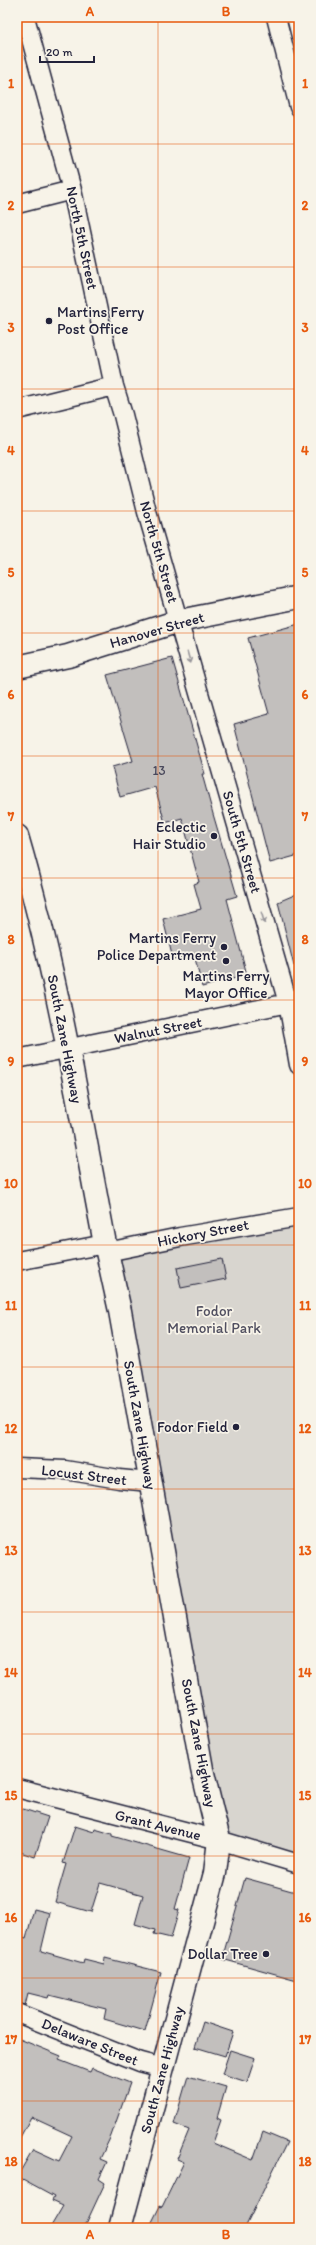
<svg xmlns="http://www.w3.org/2000/svg" width="316" height="2245" font-family="Itim,sans-serif">
<style>
.green{fill:#d8d5cf;stroke:#7d7c85}
.building{fill:#c2bfbd;stroke:#22223b}
.lines{fill:none;stroke-linecap:round;stroke-linejoin:round}
.street-casing{stroke:#22223b;stroke-width:21}
.secondary-casing{stroke:#22223b;stroke-width:25}
.street{stroke:#f7f3e8;stroke-width:18}
.secondary{stroke:#f7f3e8;stroke-width:22}
.oneway{stroke:#97959a}
.grid{fill:none;stroke:#e8590c;stroke-width:1;stroke-opacity:0.55}
.poi-dot{fill:#22223b;stroke:#f7f3e8;stroke-width:1.5}
.labels{text-anchor:middle;dominant-baseline:central;stroke-width:3.5;stroke-linejoin:round;paint-order:stroke}
.number-label{font-size:13px;fill:#4a495c}
.street-label{font-size:15px;fill:#22223b;stroke:#f7f3e8}
.poi-label{font-size:15px;fill:#22223b;stroke:#f7f3e8;text-anchor:end}
.park-label{font-size:15px;fill:#504f60;stroke:#f7f3e8}
.neatline{fill:none;stroke:#e8590c;stroke-width:1.5}
.grid-label{font-size:13px;text-anchor:middle;font-weight:bold;fill:#e8590c}
</style>
<rect width="100%" height="100%" fill="#f7f3e8"/>
<filter id="ink" filterUnits="userSpaceOnUse"><feTurbulence type="fractalNoise" baseFrequency=".025" numOctaves="2"/><feDisplacementMap in="SourceGraphic" scale="8" xChannelSelector="R" yChannelSelector="G"/><feConvolveMatrix kernelMatrix="1 2 1 2 8 2 1 2 1" color-interpolation-filters="sRGB"/></filter>
<g filter="url(#ink)">
<path class="green" d="M299,1219V1854L217,1834L116,1250Z"/>
<path class="building" d="M299,624V855L270,863L234,724L269,714L248,638Z
M172,658L205,774H202L213,814L237,896L227,899L247,975L202,987L194,954L173,959L163,919L201,909L194,884L199,882L182,818L165,823L155,787L120,797L112,767L133,761L107,675Z
M299,893V965L294,966L278,902Z
M222,1259L226,1279L181,1288L177,1268Z
M17,1807L48,1817L35,1857L17,1851Z
M75,1826L94,1832L95,1829L112,1834V1836L189,1858L175,1909L179,1910L171,1938L154,1934L155,1930L135,1924L143,1895L100,1883L91,1912L55,1902L66,1864L63,1863Z
M245,1878L299,1893V1972L297,1980L222,1959Z
M34,1909L50,1913L41,1951L83,1963L84,1959L104,1964L105,1958L161,1972L145,2031L104,2019L106,2009L49,1995L48,1998L28,1993L25,2005L17,2003V1936L26,1939Z
M203,2022L233,2032L225,2056L195,2047Z
M17,2038L61,2056L59,2060L90,2072L92,2068L130,2083L111,2136L100,2159L107,2162L99,2179L105,2183L84,2228H50L63,2206L52,2201L54,2197L17,2177L33,2149L59,2161L72,2136L31,2117L17,2143Z
M230,2050L255,2058L247,2082L222,2074Z
M188,2076L226,2087L217,2118L221,2120L213,2143L253,2160L263,2132L287,2142L245,2228H149L160,2206L162,2207L184,2162L177,2159L189,2130L174,2124Z"/>
<g class="lines">
<g class="street-casing">
<path id="street" d="M25,17L72,190L114,386L123,415L147,512L288,1003L299,1065
M276,17L299,107
M17,204L72,190
M17,410L114,386
M17,1059L298,1001
M17,1261L105,1244L107,1252L180,1237L299,1217
M17,1468L65,1470L119,1479L150,1482
M17,1788L219,1840L299,1864
M17,2013L140,2062L163,2068"/>
</g>
<g class="secondary-casing">
<path id="secondary" d="M17,667L68,656L179,621L299,597
M17,836C56,969 79,1107 105,1244
M107,1252L120,1311L202,1769L219,1840L215,1873L120,2228"/>
</g>
<use href="#street" class="street"/>
<use href="#secondary" class="secondary"/>
</g>
<defs><path id="oneway-shaft" d="M-6 0H5M1.5-3L5.5 0L1.5 3" fill="none" stroke-width="1.6" stroke-linecap="round" stroke-linejoin="round"/></defs>
<g class="oneway">
<use href="#oneway-shaft" transform="translate(189 658) rotate(74)"/>
<use href="#oneway-shaft" transform="translate(263 918) rotate(74)"/>
</g>
</g>
<path class="grid" d="M158,17V2228M17,144H299M17,267H299M17,389H299M17,511H299M17,633H299M17,756H299M17,878H299M17,1000H299M17,1122H299M17,1245H299M17,1367H299M17,1489H299M17,1612H299M17,1734H299M17,1856H299M17,1978H299M17,2101H299"/>
<g class="poi-dot">
<circle cx="49" cy="321" r="4"/>
<circle cx="214" cy="836" r="4"/>
<circle cx="224" cy="947" r="4"/>
<circle cx="226" cy="961" r="4"/>
<circle cx="236" cy="1427" r="4"/>
<circle cx="266" cy="1954" r="4"/>
</g>
<g class="labels">
<g class="number-label">
<text x="159" y="770">13</text>
</g>
<g class="street-label">
<text transform="translate(82 238) rotate(78)">North 5th Street</text>
<text transform="translate(159 552) rotate(74)">North 5th Street</text>
<text transform="translate(157 630) rotate(-16)">Hanover Street</text>
<text transform="translate(242 842) rotate(74)">South 5th Street</text>
<text transform="translate(158 1030) rotate(-11)">Walnut Street</text>
<text transform="translate(65 1039) rotate(79)">South Zane Highway</text>
<text transform="translate(203 1233) rotate(-11)">Hickory Street</text>
<text transform="translate(140 1425) rotate(80)">South Zane Highway</text>
<text transform="translate(84 1475) rotate(7)">Locust Street</text>
<text transform="translate(199 1743) rotate(79)">South Zane Highway</text>
<text transform="translate(158 1825) rotate(14)">Grant Avenue</text>
<text transform="translate(90 2042) rotate(22)">Delaware Street</text>
<text transform="translate(162 2070) rotate(-75)">South Zane Highway</text>
</g>
<g class="poi-label">
<text x="57" y="312" text-anchor="start">Martins Ferry<tspan x="57" dy="17">Post Office</tspan></text>
<text x="206" y="827">Eclectic<tspan x="206" dy="17">Hair Studio</tspan></text>
<text x="216" y="938">Martins Ferry<tspan x="216" dy="17">Police Department</tspan></text>
<text x="226" y="976" text-anchor="middle">Martins Ferry<tspan x="226" dy="17">Mayor Office</tspan></text>
<text x="228" y="1427">Fodor Field</text>
<text x="258" y="1954">Dollar Tree</text>
</g>
<g class="park-label">
<text x="214" y="1311">Fodor<tspan x="214" dy="17">Memorial Park</tspan></text>
</g>
</g>
<rect width="316" height="2245" fill="none" stroke="#f7f3e8" stroke-width="44"/>
<path d="M40 56v6h54v-6" fill="none" stroke="#22223b" stroke-width="2"/>
<text x="46" y="56" font-size="12" fill="#22223b" stroke="#f7f3e8" stroke-width="3" paint-order="stroke">20 m</text>
<rect x="22" y="22" width="272" height="2201" class="neatline"/>
<g class="grid-label">
<text x="90" y="16">A</text>
<text x="226" y="16">B</text>
<text x="11" y="88">1</text>
<text x="305" y="88">1</text>
<text x="11" y="210">2</text>
<text x="305" y="210">2</text>
<text x="11" y="332">3</text>
<text x="305" y="332">3</text>
<text x="11" y="455">4</text>
<text x="305" y="455">4</text>
<text x="11" y="577">5</text>
<text x="305" y="577">5</text>
<text x="11" y="699">6</text>
<text x="305" y="699">6</text>
<text x="11" y="821">7</text>
<text x="305" y="821">7</text>
<text x="11" y="944">8</text>
<text x="305" y="944">8</text>
<text x="11" y="1066">9</text>
<text x="305" y="1066">9</text>
<text x="11" y="1188">10</text>
<text x="305" y="1188">10</text>
<text x="11" y="1310">11</text>
<text x="305" y="1310">11</text>
<text x="11" y="1433">12</text>
<text x="305" y="1433">12</text>
<text x="11" y="1555">13</text>
<text x="305" y="1555">13</text>
<text x="11" y="1677">14</text>
<text x="305" y="1677">14</text>
<text x="11" y="1800">15</text>
<text x="305" y="1800">15</text>
<text x="11" y="1922">16</text>
<text x="305" y="1922">16</text>
<text x="11" y="2044">17</text>
<text x="305" y="2044">17</text>
<text x="11" y="2166">18</text>
<text x="305" y="2166">18</text>
<text x="90" y="2239">A</text>
<text x="226" y="2239">B</text>
</g>
</svg>
